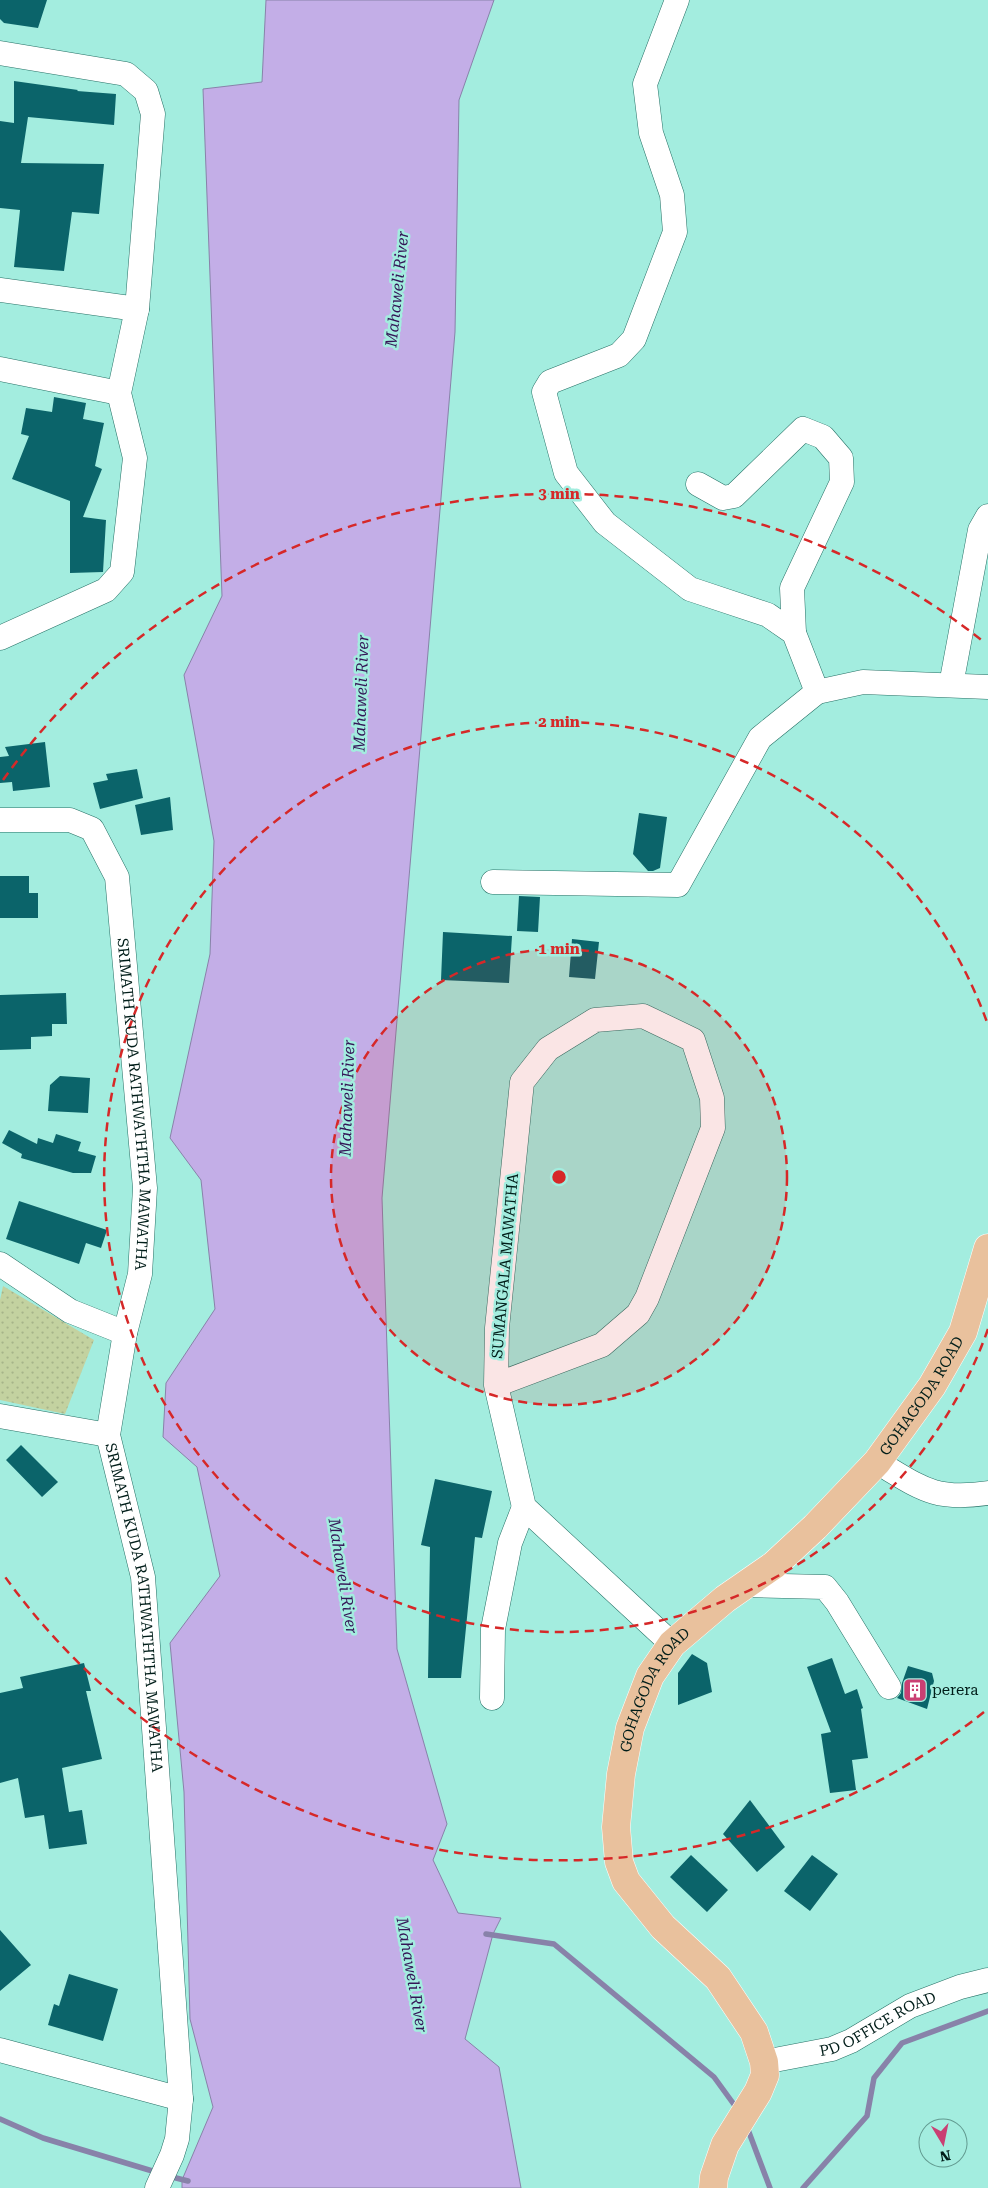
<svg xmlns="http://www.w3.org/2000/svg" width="988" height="2188" font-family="'Roboto Serif',serif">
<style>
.green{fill:url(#green-dots)}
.water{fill:#c3aee7;stroke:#8882a9}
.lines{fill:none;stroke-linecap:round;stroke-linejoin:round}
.stream{stroke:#8882a9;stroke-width:5.5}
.building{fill:#0b646a}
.minor-casing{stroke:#267166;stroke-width:25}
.major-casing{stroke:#fff;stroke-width:29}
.minor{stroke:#fff;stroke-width:24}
.major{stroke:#e9c19d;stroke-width:28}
.ring{fill:none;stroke:#d62828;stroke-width:2.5;stroke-dasharray:9 6}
.labels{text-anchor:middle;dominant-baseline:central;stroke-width:5;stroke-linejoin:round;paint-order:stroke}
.street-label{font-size:15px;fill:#001d19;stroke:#a3eddf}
.poi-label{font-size:15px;fill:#001d19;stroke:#a3eddf;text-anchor:start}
.water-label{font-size:16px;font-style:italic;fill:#341556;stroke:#a3eddf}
.centre{fill:#d62828;stroke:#a3eddf;stroke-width:2.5}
.ring-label{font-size:15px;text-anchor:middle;font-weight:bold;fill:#d62828;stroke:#a3eddf;stroke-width:5;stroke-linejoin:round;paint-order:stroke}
</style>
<defs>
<pattern id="green-dots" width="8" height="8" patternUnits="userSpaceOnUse" patternTransform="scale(1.25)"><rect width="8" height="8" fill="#c3d2a0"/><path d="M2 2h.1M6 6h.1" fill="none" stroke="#a6b489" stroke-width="1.8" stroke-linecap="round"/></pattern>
</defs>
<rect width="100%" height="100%" fill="#a3eddf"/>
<path class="green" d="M3,1286L94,1340L65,1414L0,1400V1300Z"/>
<path class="water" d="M266,0H494L459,100L455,332L382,1198L397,1649L447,1824L433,1860L458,1913L501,1918L493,1934L465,2039L499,2067L521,2188H182V2180L213,2107L190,2019L184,1792L170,1643L220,1576L197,1467L163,1437L166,1383L215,1309L201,1180L170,1138L210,954L214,841L184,675L222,596L203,89L262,82Z"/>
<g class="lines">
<path class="stream" d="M486,1934L554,1944L714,2077L738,2110
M0,2119L43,2138L159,2173
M747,2127L770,2188
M168,2176L188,2181
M803,2188L867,2116L874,2078L902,2043L988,2011"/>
</g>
<path class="building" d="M0,0H47L38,28L4,23L0,19Z
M14,81L78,90L77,91L116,94L114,125L28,117L21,163L104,164L99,214L72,212L64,271L14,267L20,210L0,208V121L14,123Z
M54,397L86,403L83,419L104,423L95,466L102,469L83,517L106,520L103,572L70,573V501L12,479L29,436L21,434L26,408L52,412Z
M45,742L50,787L13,791L12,782L0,783V757L9,756L5,747Z
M137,769L143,798L100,809L93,783L108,780L106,774Z
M170,797L173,830L141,835L135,805Z
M639,813L667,817L660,868L653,871H648L633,854Z
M0,876H29V893H38V918H0Z
M519,896L540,897L538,932L517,931Z
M443,932L512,936L509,983L441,980Z
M572,939L599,942L595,979L569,977Z
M66,993L67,1024H52V1036L31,1037V1049L0,1050V995Z
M60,1076L90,1078L88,1113L48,1111L50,1085Z
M9,1130L37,1144L38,1138L53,1143L56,1134L81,1142L78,1151L96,1156L91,1173H73L21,1158L22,1154L2,1143Z
M19,1201L107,1230L101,1248L86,1243L79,1264L6,1239Z
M21,1445L58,1482L42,1497L6,1460Z
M435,1479L492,1491L482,1538L475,1537L461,1678H428L430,1547L421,1545Z
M692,1654L707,1663L712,1692L678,1705V1673Z
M832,1658L845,1694L857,1689L863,1708L861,1709L868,1758L852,1760L856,1790L830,1793L821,1734L831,1732L807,1667Z
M84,1663L91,1691H86L102,1759L62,1768L69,1812L82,1810L87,1844L49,1849L44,1815L25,1818L18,1778L0,1783V1693L23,1688L20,1677Z
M908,1666L932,1673L934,1681L927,1709L897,1698L901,1693L902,1683Z
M750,1800L785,1847L757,1872L723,1834Z
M691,1855L728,1890L707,1912L670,1877Z
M812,1855L838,1874L810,1911L784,1891Z
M0,1930L31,1965L0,1991Z
M69,1974L118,1989L103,2041L48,2025L54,2004L59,2006Z"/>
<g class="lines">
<g class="minor-casing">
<g id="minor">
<path d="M677,0L645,84L651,133L672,195L675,232L634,339L619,355L550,382L544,392L566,473L605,523L690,589L768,615L794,633L817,692"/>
<path d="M0,53L126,74L146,91L153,114L137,309L119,393L135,458L122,572L106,590L0,638"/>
<path d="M0,290L137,309"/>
<path d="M0,369L119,393"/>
<path d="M698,484L723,498L734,496L803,429L823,437L841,458L842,482L792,588L794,633"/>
<path d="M951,685L980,530L988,516"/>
<path id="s1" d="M0,820H70L92,829L117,877L145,1188L140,1274L125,1333L108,1435L143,1577L181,2099L177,2139L172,2155L157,2188"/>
<path d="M493,882L678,885L760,738L817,692L863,682L988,687"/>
<path d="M0,1264L70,1311L125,1333"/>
<path d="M496,1385L602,1345L638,1314L647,1298L713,1128L712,1098L693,1040L643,1016L595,1020L548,1049L522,1082L497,1328L496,1385L524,1507L672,1644"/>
<path d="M0,1416L108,1435"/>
<path d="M877,1462C921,1488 934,1501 988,1493"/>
<path d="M747,1585L825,1587L837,1602L889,1687"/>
<path d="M492,1698L493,1629L510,1543L524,1507"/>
<path d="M0,2050L181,2099"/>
<path id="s2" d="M764,2062L832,2049L851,2041L910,2006L960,1987L988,1980"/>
</g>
</g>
<g class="major-casing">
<g id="major">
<path id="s3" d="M713,2188L714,2177L725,2145L758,2092L765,2075L764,2062L754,2032L718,1978L663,1927L626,1881L619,1862L616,1827L621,1774L630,1728L650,1676L672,1644L725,1599L774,1565L815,1527L877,1462L932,1386L963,1332L988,1248"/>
</g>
</g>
<use href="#minor" class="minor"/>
<use href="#major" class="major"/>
</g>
<circle cx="559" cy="1177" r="228" fill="#d62828" fill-opacity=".12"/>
<g class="ring">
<circle cx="559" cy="1177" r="228"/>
<path d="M988 1329A455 455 0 1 1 988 1025"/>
<path d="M984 1712A683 683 0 0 1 3 1574M3 780A683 683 0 0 1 984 642"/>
</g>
<defs>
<g id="building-square" transform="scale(1.25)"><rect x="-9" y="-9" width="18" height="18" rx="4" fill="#ca3f73" stroke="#a3eddf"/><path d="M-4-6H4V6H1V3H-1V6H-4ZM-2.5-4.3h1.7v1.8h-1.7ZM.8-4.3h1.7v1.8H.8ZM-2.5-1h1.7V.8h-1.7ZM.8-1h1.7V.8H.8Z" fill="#fff"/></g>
</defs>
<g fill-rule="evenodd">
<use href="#building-square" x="915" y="1690"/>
</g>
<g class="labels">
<g class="street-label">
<text stroke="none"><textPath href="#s1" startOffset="376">SRIMATH KUDA RATHWATHTHA MAWATHA</textPath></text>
<text transform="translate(505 1266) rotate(-85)">SUMANGALA MAWATHA</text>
<text stroke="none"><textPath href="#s3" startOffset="974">GOHAGODA ROAD</textPath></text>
<text stroke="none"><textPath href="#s1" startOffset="886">SRIMATH KUDA RATHWATHTHA MAWATHA</textPath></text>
<text stroke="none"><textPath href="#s3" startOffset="570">GOHAGODA ROAD</textPath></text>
<text stroke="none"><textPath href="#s2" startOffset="121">PD OFFICE ROAD</textPath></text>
</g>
<g class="poi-label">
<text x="932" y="1690">perera</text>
</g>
<g class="water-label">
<text transform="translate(397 289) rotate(-84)">Mahaweli River</text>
<text transform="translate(361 693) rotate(-88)">Mahaweli River</text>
<text transform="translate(347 1098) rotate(-88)">Mahaweli River</text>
<text transform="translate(343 1576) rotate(81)">Mahaweli River</text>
<text transform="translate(412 1975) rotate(80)">Mahaweli River</text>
</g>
</g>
<circle cx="559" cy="1177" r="8" class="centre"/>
<g class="ring-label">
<text x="559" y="499">3 min</text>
<text x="559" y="727">2 min</text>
<text x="559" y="954">1 min</text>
</g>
<g transform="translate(943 2143) rotate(170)"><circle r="24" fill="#a3eddf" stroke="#629a90"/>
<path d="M0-4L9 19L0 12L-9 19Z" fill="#ca3f73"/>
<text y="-8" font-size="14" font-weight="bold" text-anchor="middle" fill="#001d19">N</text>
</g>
</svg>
